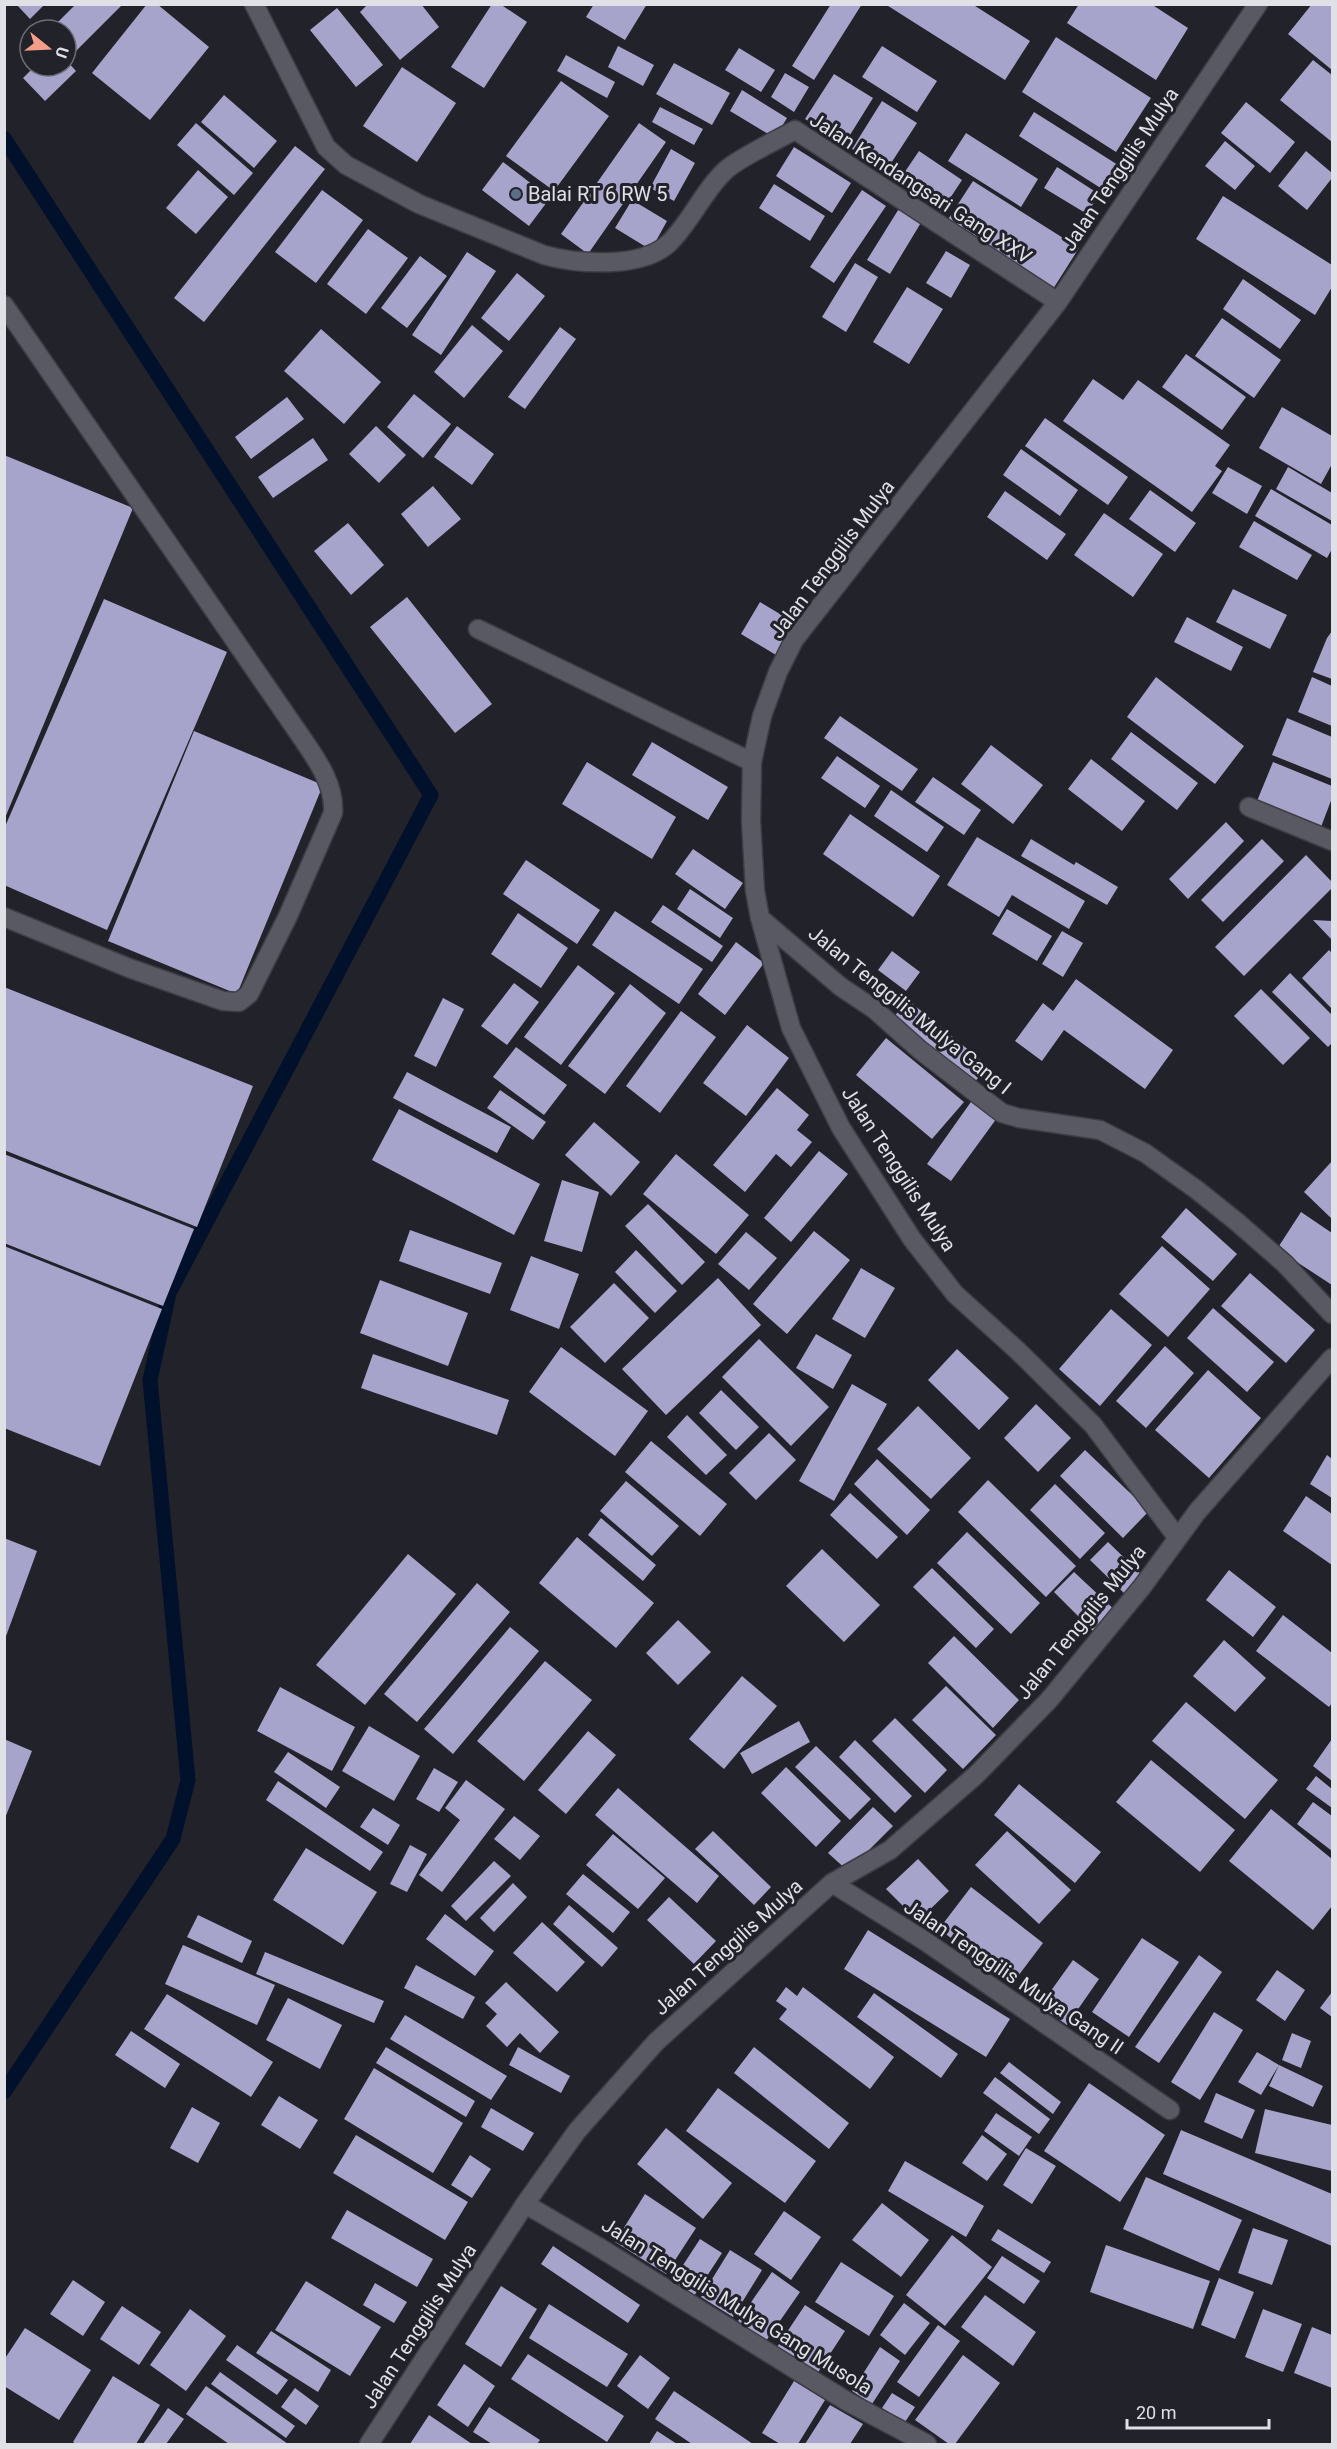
<svg xmlns="http://www.w3.org/2000/svg" width="1337" height="2449" font-family="Roboto,sans-serif">
<style>
.lines{fill:none;stroke-linecap:round;stroke-linejoin:round}
.stream{stroke:#01112b;stroke-width:15}
.building{fill:#a7a4cc}
.minor-casing{stroke:#3d3e45;stroke-width:21}
.minor{stroke:#585963;stroke-width:18}
.service-dot{fill:#5c6f8a;stroke:#21222a;stroke-width:2}
.labels{text-anchor:middle;dominant-baseline:central;stroke-width:6;stroke-linejoin:round;paint-order:stroke}
.street-label{font-size:20px;fill:#e0e1e7;stroke:#21222a}
.poi-label{font-size:20px;fill:#e0e1e7;stroke:#21222a;text-anchor:start}
</style>
<rect width="100%" height="100%" fill="#21222a"/>
<g class="lines">
<path class="stream" d="M4,138L431,795L169,1293L150,1380L188,1780L173,1839L4,2092"/>
</g>
<path class="building" d="M16,4H45L30,19Z
M76,4H123L74,53L66,45V30H50Z
M147,4H157L209,47L150,120L92,73Z
M368,4H421L439,27L400,60L360,12Z
M492,4H500L527,22L484,88L451,67Z
M594,4H647L625,40L586,17Z
M831,4H862L814,80L792,66Z
M885,4H972L1030,41L1005,80Z
M1079,4H1151L1188,28L1156,80L1067,23Z
M1312,4H1332V70L1288,34Z
M337,8L383,65L356,87L310,30Z
M1056,37L1151,98L1116,152L1022,92Z
M618,46L654,65L643,86L608,67Z
M882,46L937,81L917,112L862,77Z
M739,48L775,70L761,92L725,70Z
M566,55L615,82L607,98L557,71Z
M66,60L76,71L45,101L23,78L35,66H66Z
M1313,60L1332,75V142L1280,100Z
M674,63L730,93L712,125L656,94Z
M402,67L456,103L417,162L363,126Z
M785,73L809,87L794,112L771,97Z
M834,74L873,98L845,143L805,119Z
M561,81L609,116L554,191L506,156Z
M742,90L787,118L775,138L730,111Z
M224,95L277,141L254,168L201,122Z
M882,101L917,123L886,171L852,149Z
M1246,102L1295,142L1270,173L1221,133Z
M660,107L703,129L694,145L652,122Z
M1034,112L1126,170L1110,194L1019,136Z
M196,123L253,173L234,195L177,145Z
M639,123L666,142L588,254L561,234Z
M966,133L1038,179L1021,207L948,161Z
M1225,141L1255,166L1235,190L1205,166Z
M295,146L325,169L204,322L174,298Z
M794,147L851,183L832,213L776,176Z
M671,149L695,163L674,201L650,188Z
M919,151L962,180L941,212L898,182Z
M1306,151L1332,173V178L1307,210L1278,186Z
M503,162L550,198L529,226L482,190Z
M1057,167L1099,194L1087,214L1044,188Z
M198,170L228,197L196,234L166,208Z
M973,181L1079,248L1053,289L947,221Z
M774,184L825,216L810,241L759,208Z
M322,190L363,220L316,283L275,252Z
M862,190L886,206L834,283L810,267Z
M1223,196L1332,265V287L1315,315L1196,239Z
M632,200L667,221L651,250L615,228Z
M900,207L922,221L890,274L867,260Z
M368,229L408,258L366,314L327,284Z
M946,251L970,265L951,298L926,283Z
M467,252L496,271L441,355L412,335Z
M420,256L447,276L407,328L381,308Z
M855,263L878,277L846,332L822,317Z
M517,273L545,296L509,341L481,318Z
M1243,279L1301,320L1280,349L1223,309Z
M907,287L943,309L909,364L873,342Z
M1222,318L1281,360L1254,398L1195,356Z
M472,325L503,351L464,398L434,372Z
M560,327L576,339L525,409L508,397Z
M321,329L381,382L344,424L284,371Z
M1186,354L1246,397L1222,430L1162,387Z
M1093,379L1123,400L1138,380L1230,445L1215,466L1222,471L1192,512L1063,421Z
M414,394L451,424L423,458L387,427Z
M287,397L304,419L251,459L235,437Z
M1282,407L1332,436V464L1321,484L1259,448Z
M1045,418L1128,477L1108,505L1025,446Z
M376,426L406,455L379,483L349,454Z
M457,426L494,454L472,485L434,457Z
M313,438L328,460L273,498L258,477Z
M1021,449L1078,490L1060,516L1003,475Z
M4,455L133,508L5,818H4Z
M1228,467L1262,486L1247,514L1212,493Z
M1288,467L1332,493V521L1276,489Z
M433,486L461,519L428,547L401,514Z
M1271,489L1332,525V549L1327,558L1255,516Z
M1150,490L1196,523L1175,552L1129,519Z
M1005,491L1066,534L1047,560L987,517Z
M1104,513L1163,554L1133,597L1074,555Z
M1254,521L1312,555L1297,580L1239,547Z
M348,523L384,565L351,595L314,551Z
M1233,589L1287,615L1270,649L1216,622Z
M407,597L492,704L455,733L370,627Z
M104,599L227,652L107,930L4,885V829Z
M760,602L795,623L776,655L741,634Z
M1187,617L1243,647L1231,671L1174,642Z
M1332,631V679L1313,672L1327,638Z
M1156,677L1244,746L1215,784L1127,717Z
M1312,677L1332,686V726L1298,712Z
M840,716L918,769L902,791L824,738Z
M1287,718L1332,737V779L1272,755Z
M194,731L323,785L237,994L108,941Z
M1131,732L1198,783L1177,810L1111,759Z
M652,742L728,787L708,820L632,775Z
M991,745L1043,785L1013,824L961,784Z
M837,756L880,786L865,808L821,778Z
M1091,759L1145,801L1122,831L1068,789Z
M587,762L676,817L652,859L562,804Z
M1273,762L1332,786V798L1321,827L1257,801Z
M933,777L981,810L964,835L915,802Z
M891,790L944,827L927,852L874,816Z
M850,814L940,876L913,917L823,854Z
M1226,822L1244,841L1188,899L1169,879Z
M977,837L1085,901L1069,929L1012,895L999,917L947,885Z
M1031,839L1074,865L1076,862L1118,887L1107,905L1021,856Z
M1262,839L1284,861L1223,922L1201,900Z
M693,849L743,883L725,909L675,874Z
M1306,855L1332,882V888L1244,976L1215,947Z
M526,860L600,910L577,944L503,894Z
M690,889L733,918L720,938L677,909Z
M663,905L723,946L712,962L651,922Z
M1007,909L1052,936L1037,961L992,934Z
M615,911L703,969L679,1004L592,945Z
M518,913L568,948L541,988L491,954Z
M1313,920L1332,921V940Z
M1062,931L1083,943L1063,977L1042,964Z
M736,942L764,963L725,1015L698,994Z
M1329,950L1332,953V1009L1302,978Z
M892,951L920,972L906,991L878,970Z
M578,965L615,993L561,1065L524,1037Z
M1290,973L1332,1015V1043L1328,1047L1272,992Z
M1076,979L1173,1050L1145,1089L1064,1030L1042,1061L1015,1041L1043,1003L1053,1011Z
M514,983L539,1002L507,1045L481,1026Z
M630,984L666,1013L605,1094L568,1066Z
M4,987L253,1086L197,1227L4,1150Z
M1261,989L1310,1038L1283,1065L1234,1016Z
M443,998L464,1009L436,1067L414,1056Z
M908,1000L988,1066L973,1084L893,1018Z
M681,1011L716,1037L660,1113L626,1086Z
M747,1025L789,1058L746,1116L703,1083Z
M886,1038L964,1102L932,1139L856,1075Z
M516,1047L567,1085L544,1115L493,1077Z
M407,1072L511,1127L497,1153L393,1098Z
M777,1088L809,1115L797,1130L812,1142L791,1167L776,1154L745,1192L713,1165Z
M500,1090L546,1122L533,1140L487,1108Z
M973,1099L997,1118L951,1181L927,1164Z
M399,1109L540,1184L514,1235L372,1160Z
M594,1122L640,1162L611,1196L565,1155Z
M819,1151L848,1174L791,1242L764,1218Z
M4,1154L194,1229L163,1306L4,1243Z
M676,1154L749,1215L716,1254L643,1194Z
M1332,1161V1219L1304,1192Z
M562,1180L599,1192L582,1252L544,1241Z
M648,1204L705,1262L682,1285L625,1226Z
M1186,1208L1237,1254L1213,1281L1161,1237Z
M1301,1212L1332,1233V1285L1277,1249Z
M410,1230L502,1263L490,1294L399,1261Z
M814,1231L850,1260L787,1334L753,1304Z
M746,1232L777,1258L749,1290L718,1264Z
M4,1246L162,1309L100,1466L4,1428Z
M1162,1246L1210,1289L1168,1337L1119,1294Z
M636,1250L677,1291L655,1313L615,1272Z
M531,1256L579,1274L559,1329L510,1310Z
M861,1268L895,1288L865,1338L832,1319Z
M1250,1273L1315,1330L1286,1363L1221,1306Z
M718,1278L761,1325L666,1415L622,1369Z
M380,1280L468,1313L448,1366L360,1333Z
M614,1283L649,1318L605,1363L570,1327Z
M1213,1308L1274,1362L1247,1392L1187,1338Z
M1111,1309L1152,1345L1100,1406L1059,1369Z
M816,1334L852,1355L833,1389L796,1368Z
M759,1339L829,1407L791,1446L722,1377Z
M1165,1346L1194,1373L1146,1428L1116,1401Z
M561,1347L648,1411L615,1456L529,1392Z
M957,1349L1009,1398L979,1430L928,1380Z
M373,1354L509,1400L497,1435L361,1388Z
M1208,1370L1261,1418L1209,1478L1155,1430Z
M852,1384L887,1404L834,1501L799,1481Z
M721,1390L759,1427L736,1450L699,1413Z
M1036,1404L1071,1438L1038,1472L1004,1438Z
M918,1406L971,1458L931,1499L877,1449Z
M687,1415L727,1455L706,1475L667,1437Z
M769,1433L796,1460L756,1500L729,1473Z
M651,1441L727,1504L700,1536L625,1472Z
M1085,1450L1149,1511L1123,1538L1060,1476Z
M1327,1455L1332,1459V1498L1310,1484Z
M877,1459L930,1510L907,1535L854,1484Z
M988,1480L1076,1566L1046,1597L958,1512Z
M626,1481L679,1526L652,1556L600,1511Z
M1055,1484L1105,1533L1080,1559L1030,1510Z
M850,1493L898,1537L877,1559L830,1515Z
M1306,1496L1332,1514V1565L1283,1531Z
M601,1518L656,1565L643,1581L588,1535Z
M967,1532L1040,1603L1011,1634L937,1563Z
M577,1537L654,1603L616,1648L539,1583Z
M4,1538L37,1551L5,1639H4Z
M1108,1542L1144,1577L1126,1595L1090,1560Z
M822,1549L880,1605L844,1642L786,1586Z
M408,1554L456,1594L365,1705L316,1665Z
M932,1568L994,1629L976,1648L913,1587Z
M1229,1570L1276,1607L1253,1637L1206,1600Z
M1074,1572L1118,1613L1097,1635L1054,1592Z
M477,1583L510,1612L417,1722L384,1694Z
M1283,1615L1332,1653V1703L1329,1707L1256,1651Z
M678,1620L711,1652L678,1685L646,1653Z
M510,1627L539,1651L453,1754L424,1729Z
M954,1636L1019,1700L993,1728L928,1663Z
M1224,1640L1266,1678L1235,1712L1193,1676Z
M545,1661L592,1700L524,1781L477,1741Z
M742,1676L777,1706L724,1769L689,1739Z
M946,1686L996,1735L963,1769L912,1720Z
M280,1687L355,1727L332,1771L257,1731Z
M1186,1702L1278,1780L1245,1819L1152,1741Z
M895,1718L947,1770L925,1793L872,1741Z
M799,1721L810,1742L752,1774L740,1753Z
M369,1726L420,1756L394,1801L342,1771Z
M588,1731L616,1755L566,1814L538,1790Z
M4,1739L32,1751L5,1818H4Z
M1332,1739V1781L1313,1766Z
M855,1740L912,1796L895,1813L839,1757Z
M816,1746L871,1799L850,1820L795,1767Z
M288,1752L340,1787L326,1808L274,1772Z
M1151,1760L1235,1830L1200,1872L1116,1802Z
M786,1767L841,1821L816,1847L761,1793Z
M434,1768L458,1782L439,1812L416,1799Z
M1316,1776L1332,1789V1808L1306,1789Z
M466,1780L505,1809L442,1892L419,1875L460,1820L445,1808Z
M278,1781L383,1852L370,1871L266,1800Z
M1019,1784L1101,1852L1075,1883L994,1815Z
M618,1788L719,1876L697,1903L595,1815Z
M1313,1802L1332,1816V1851L1297,1824Z
M873,1807L893,1826L848,1871L828,1853Z
M373,1808L400,1825L388,1845L360,1827Z
M1271,1809L1332,1859V1906L1313,1930L1229,1861Z
M514,1816L540,1836L520,1860L494,1839Z
M713,1831L771,1887L754,1905L695,1849Z
M1007,1831L1071,1890L1039,1924L975,1865Z
M613,1834L665,1878L638,1909L586,1865Z
M410,1845L427,1854L407,1892L390,1884Z
M306,1848L377,1892L343,1945L273,1900Z
M918,1859L949,1891L918,1921L886,1889Z
M494,1861L511,1876L466,1921L451,1906Z
M583,1874L630,1912L613,1933L566,1894Z
M513,1883L527,1897L494,1932L480,1918Z
M971,1887L1043,1943L1012,1984L939,1929Z
M669,1897L716,1941L694,1964L647,1920Z
M569,1905L618,1948L602,1967L553,1924Z
M445,1914L494,1951L475,1976L426,1939Z
M198,1915L252,1941L242,1963L187,1937Z
M542,1922L585,1962L557,1992L513,1953Z
M868,1930L1010,2019L986,2057L844,1969Z
M1142,1938L1179,1962L1129,2037L1092,2012Z
M183,1945L275,1985L257,2025L165,1984Z
M265,1952L384,2001L374,2023L256,1974Z
M1199,1955L1222,1972L1159,2063L1135,2047Z
M1073,1960L1099,1979L1067,2025L1040,2006Z
M416,1965L475,1997L463,2019L404,1988Z
M1277,1970L1305,1990L1285,2021L1256,2000Z
M506,1982L559,2032L540,2053L520,2033L507,2047L486,2026L497,2014L485,2003Z
M786,1987L797,1996L803,1987L894,2057L870,2089L779,2019L787,2009L776,2001Z
M1332,1992V2017L1320,2008Z
M874,1993L958,2054L941,2078L857,2017Z
M167,1994L273,2062L251,2097L144,2029Z
M288,1998L342,2025L320,2069L266,2040Z
M1214,2012L1243,2030L1200,2100L1171,2082Z
M405,2015L507,2076L491,2100L390,2039Z
M131,2031L180,2064L165,2088L115,2055Z
M1292,2033L1311,2041L1301,2068L1282,2060Z
M386,2047L475,2101L466,2117L376,2063Z
M518,2047L570,2076L561,2093L509,2065Z
M754,2047L849,2123L829,2149L734,2073Z
M1257,2052L1279,2065L1261,2095L1238,2082Z
M1009,2062L1061,2102L1053,2114L1000,2073Z
M1279,2065L1323,2086L1313,2107L1269,2086Z
M374,2068L463,2123L433,2173L344,2119Z
M995,2077L1050,2119L1039,2134L983,2093Z
M1089,2083L1165,2135L1120,2202L1044,2151Z
M718,2088L816,2161L785,2203L686,2131Z
M1216,2093L1255,2110L1242,2139L1204,2122Z
M279,2096L318,2120L300,2149L261,2125Z
M192,2107L220,2123L198,2163L170,2148Z
M491,2108L534,2133L523,2151L481,2127Z
M1265,2109L1332,2125V2171L1255,2153Z
M996,2113L1032,2137L1019,2156L984,2131Z
M666,2128L732,2183L703,2219L637,2164Z
M1181,2130L1332,2194V2246L1163,2174Z
M356,2135L468,2202L445,2240L333,2173Z
M982,2135L1007,2154L987,2181L962,2163Z
M1026,2148L1056,2166L1032,2204L1003,2185Z
M470,2155L491,2169L472,2198L451,2185Z
M905,2161L984,2206L966,2237L888,2191Z
M1146,2177L1242,2220L1219,2271L1123,2229Z
M645,2194L696,2228L666,2274L615,2242Z
M882,2203L929,2240L901,2277L852,2240Z
M347,2210L433,2259L417,2287L331,2238Z
M784,2211L821,2237L791,2280L754,2254Z
M1253,2228L1288,2240L1272,2285L1238,2273Z
M998,2229L1051,2262L1044,2273L991,2240Z
M952,2235L992,2267L945,2326L906,2295Z
M700,2239L722,2253L694,2296L672,2282Z
M1106,2245L1210,2281L1193,2329L1090,2292Z
M553,2246L640,2305L628,2323L541,2264Z
M730,2250L762,2270L733,2317L701,2297Z
M1002,2256L1040,2281L1024,2304L987,2278Z
M841,2262L894,2296L869,2336L815,2302Z
M772,2272L800,2292L766,2341L738,2321Z
M1219,2278L1254,2292L1235,2339L1201,2325Z
M73,2280L105,2302L83,2336L50,2314Z
M306,2281L381,2327L350,2376L275,2330Z
M375,2283L407,2302L394,2323L363,2305Z
M501,2286L537,2309L501,2367L465,2344Z
M985,2295L1036,2332L1013,2366L961,2327Z
M904,2303L930,2323L905,2355L880,2335Z
M549,2304L628,2354L607,2387L529,2338Z
M805,2305L845,2331L815,2377L775,2350Z
M122,2306L161,2332L139,2365L100,2339Z
M190,2309L226,2336L186,2391L150,2365Z
M1263,2309L1302,2324L1283,2372L1245,2357Z
M938,2325L960,2341L919,2397L897,2382Z
M1312,2327L1332,2335V2388L1294,2373Z
M25,2328L91,2370L59,2420L4,2386V2360Z
M271,2331L331,2370L318,2392L256,2353Z
M237,2345L288,2380L277,2395L226,2360Z
M880,2347L900,2361L872,2404L852,2391Z
M528,2354L624,2416L607,2442L511,2379Z
M640,2355L670,2378L648,2409L617,2386Z
M963,2355L1000,2383L955,2444H949L915,2420Z
M464,2364L495,2386L468,2427L437,2405Z
M220,2372L295,2426L286,2438L211,2384Z
M113,2376L160,2405L136,2444H76L73,2442Z
M794,2381L825,2400L798,2444H780L762,2433Z
M206,2386L288,2444H229L186,2414Z
M295,2388L319,2406L306,2425L281,2407Z
M674,2391L753,2444H692L655,2419Z
M892,2393L915,2407L905,2422L882,2408Z
M830,2405L863,2424L850,2444H805Z
M489,2407L540,2440L537,2444H492L473,2432Z
M168,2408L184,2419L166,2444H143Z
M429,2415L472,2444H410Z
M657,2431L677,2444H649Z"/>
<g class="lines">
<g class="minor-casing">
<path id="minor" d="M254,4L326,147L346,165L419,204L544,255C577,264 640,269 668,244C690,224 704,189 727,169C741,157 777,140 795,130L1058,302
M4,305L302,738C317,760 335,785 333,813L288,916L249,994L239,1002L223,1001L129,968L4,917
M478,629L752,762
M1249,807L1332,841
M760,918L841,987L874,1009L920,1050L1002,1113L1019,1118L1100,1130L1145,1153L1197,1190L1237,1222L1285,1264L1332,1314
M1177,1537L1093,1425L1018,1351L955,1294L912,1239L841,1128L791,1028L760,918L755,891L751,821L752,762L762,716L778,672L794,640L1058,302L1258,4
M832,1883L925,1941L1170,2110
M525,2204L597,2246L848,2402L927,2444
M369,2444L525,2204L577,2131L656,2042L832,1883L890,1850L976,1775L1049,1700L1142,1587L1197,1512L1332,1358"/>
</g>
<use href="#minor" class="minor"/>
</g>
<circle class="service-dot" cx="516" cy="194" r="6"/>
<g class="labels">
<g class="street-label">
<text transform="translate(1120 169) rotate(-56)">Jalan Tenggilis Mulya</text>
<text transform="translate(921 188) rotate(33)">Jalan Kendangsari Gang XXV</text>
<text transform="translate(832 559) rotate(-53)">Jalan Tenggilis Mulya</text>
<text transform="translate(910 1010) rotate(39)">Jalan Tenggilis Mulya Gang I</text>
<text transform="translate(899 1169) rotate(57)">Jalan Tenggilis Mulya</text>
<text transform="translate(1081 1622) rotate(-51)">Jalan Tenggilis Mulya</text>
<text transform="translate(728 1947) rotate(-42)">Jalan Tenggilis Mulya</text>
<text transform="translate(1014 1977) rotate(34)">Jalan Tenggilis Mulya Gang II</text>
<text transform="translate(737 2306) rotate(32)">Jalan Tenggilis Mulya Gang Musola</text>
<text transform="translate(419 2326) rotate(-57)">Jalan Tenggilis Mulya</text>
</g>
<g class="poi-label">
<text x="528" y="194">Balai RT 6 RW 5</text>
</g>
</g>
<rect width="1337" height="2449" fill="none" stroke="#e0e1e7" stroke-width="12"/>
<g transform="translate(48 48) rotate(108)"><circle r="28" fill="#21222a" stroke="#6d6e76" stroke-width="1.5"/>
<path d="M0-4.5L10 22L0 15L-10 22Z" fill="#f49e8a"/>
<text y="-9" font-size="16" font-weight="bold" text-anchor="middle" fill="#e0e1e7">U</text>
</g>
<path d="M1127 2419v9h142v-9" fill="none" stroke="#e0e1e7" stroke-width="3"/>
<text x="1136" y="2419" font-size="18" fill="#e0e1e7" stroke="#21222a" stroke-width="4.5" paint-order="stroke">20 m</text>
</svg>
